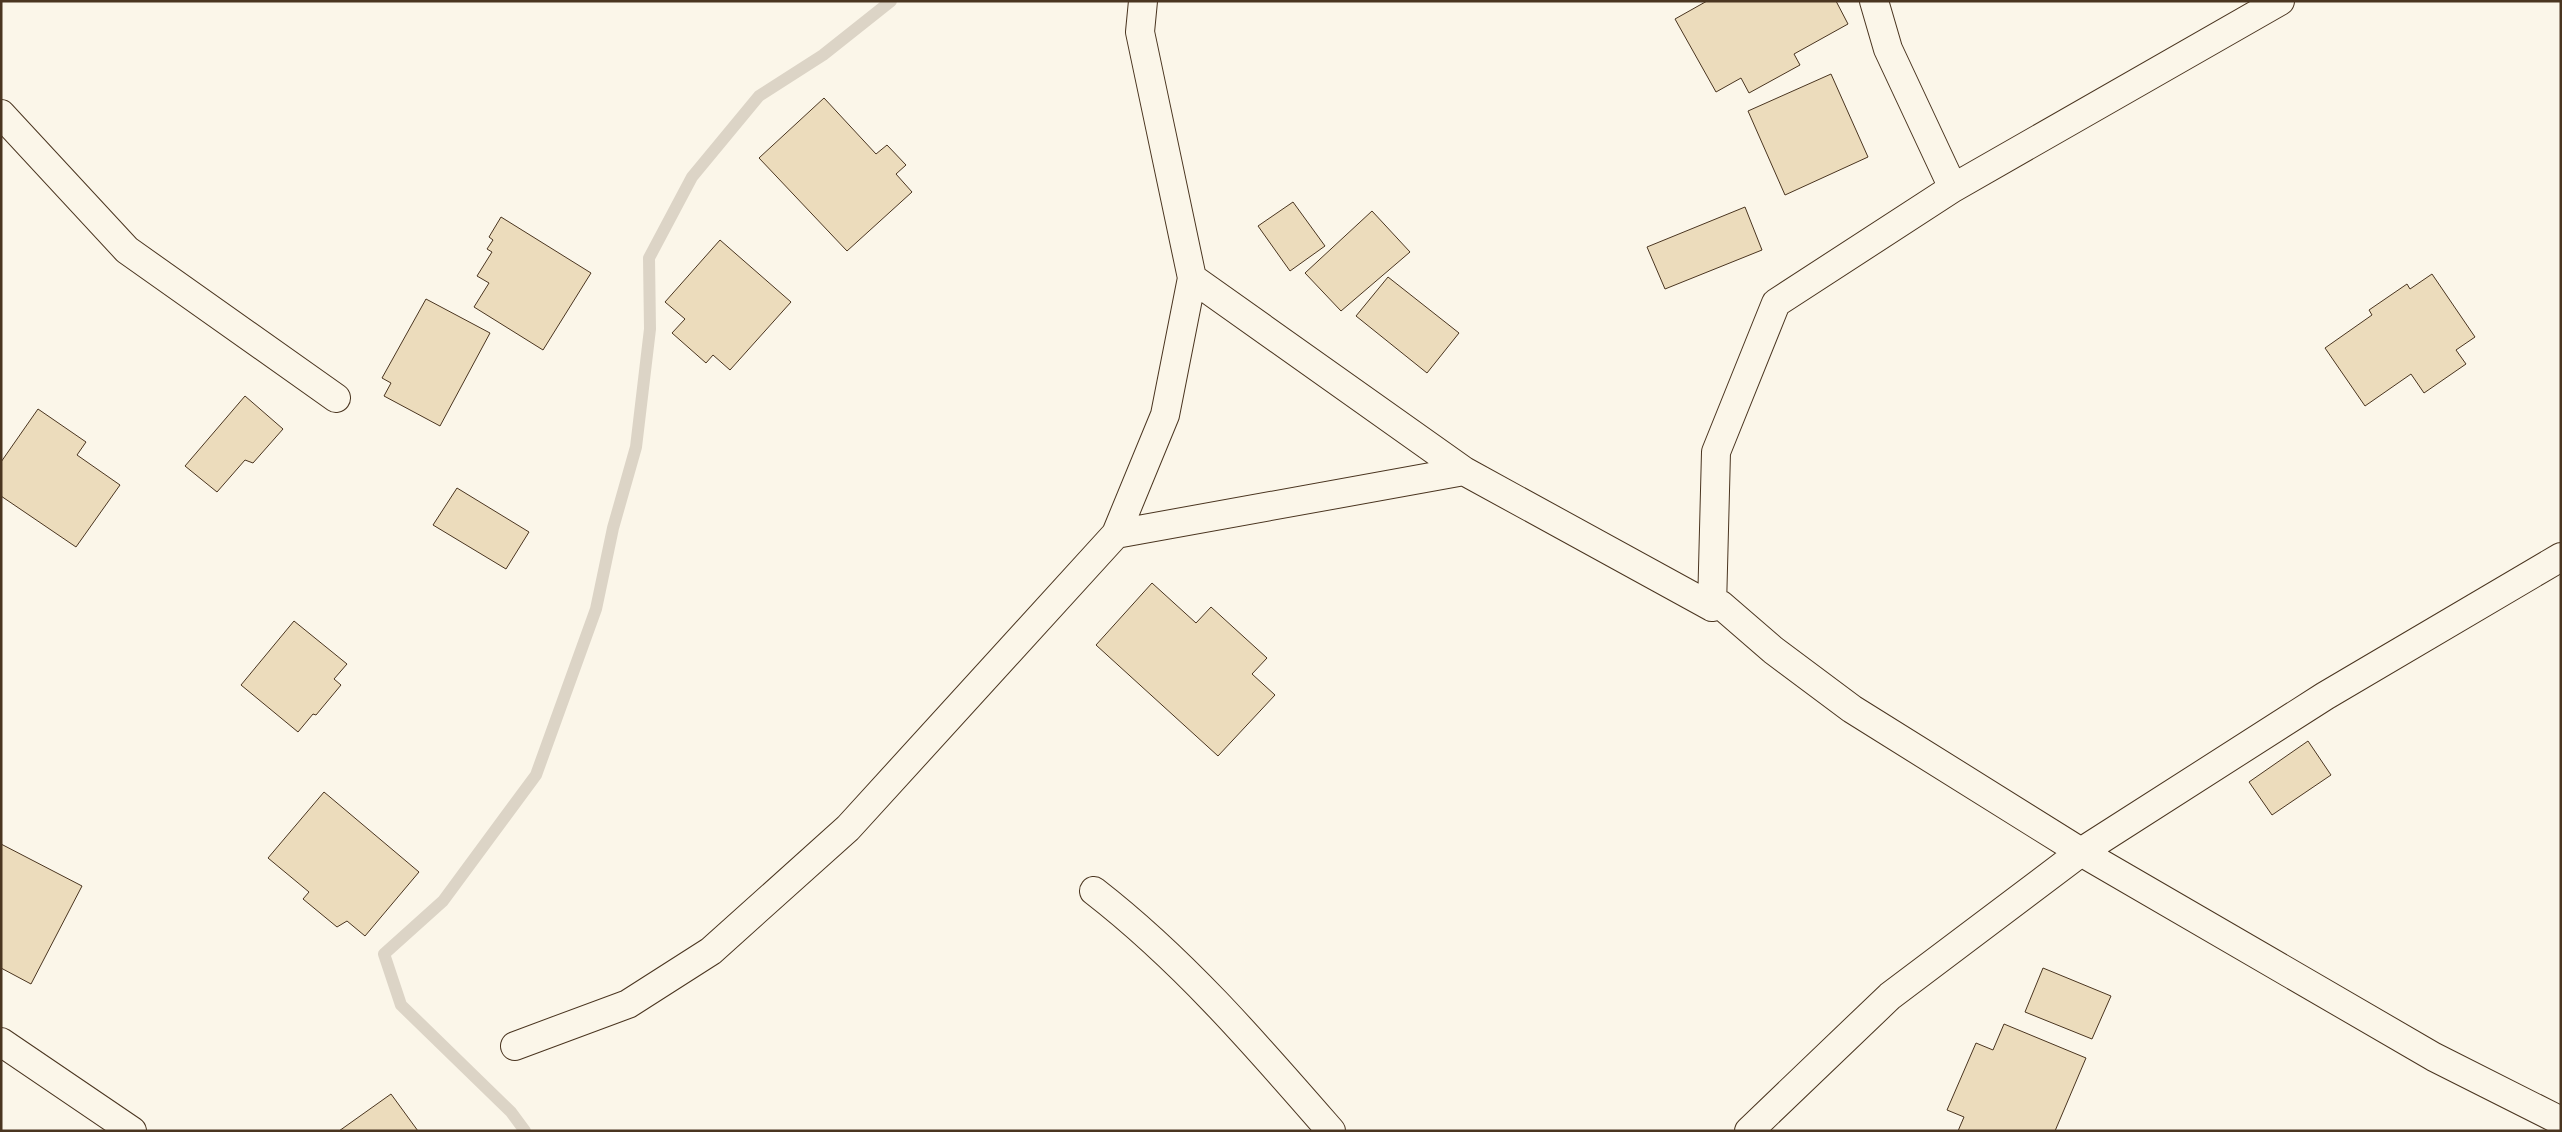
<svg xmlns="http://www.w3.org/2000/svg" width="2562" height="1132" font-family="Manrope,sans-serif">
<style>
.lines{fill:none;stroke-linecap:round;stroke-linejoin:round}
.stream{stroke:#dcd4c6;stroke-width:12}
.building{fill:#ecdcbc;stroke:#4a3520}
.street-casing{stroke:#4a3520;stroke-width:30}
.street{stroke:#fbf6e9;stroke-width:28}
</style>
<rect width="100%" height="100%" fill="#fbf6e9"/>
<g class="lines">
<path class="stream" d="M525,1131L511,1112L401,1005L384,954L443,901L536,775L596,609L613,528L636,447L650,329L649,258L692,177L759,96L823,55L891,1"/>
</g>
<path class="building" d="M1707,1H1836L1848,24L1794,54L1800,65L1749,93L1741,78L1716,92L1675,19Z
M1831,74L1868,157L1785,195L1748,111Z
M824,98L876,154L887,145L906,165L896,174L912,192L847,251L759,158Z
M1293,202L1325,246L1290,271L1258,226Z
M1745,207L1762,250L1665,289L1647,247Z
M1372,211L1410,252L1341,311L1305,273Z
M501,217L591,273L543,350L474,307L489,283L477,276L492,252L487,249L493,240L489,237Z
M720,240L791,302L730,370L713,355L706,363L672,333L685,319L665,302Z
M2432,274L2475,337L2456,350L2466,364L2424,393L2411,374L2365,406L2325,348L2372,315L2369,310L2407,284L2410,289Z
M1388,277L1459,333L1427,373L1356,316Z
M426,299L490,333L440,426L384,396L391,383L382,378Z
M245,396L283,429L253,463L245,460L217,492L185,466Z
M38,409L86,442L77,455L120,485L76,547L1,496V462Z
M457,488L529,532L506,569L433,525Z
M1152,583L1196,623L1211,607L1267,658L1252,674L1275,695L1218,756L1096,645Z
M294,621L347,664L334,679L341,685L316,715L313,714L298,732L241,685Z
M2308,741L2331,775L2272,815L2249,782Z
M324,792L419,872L365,936L347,921L337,927L303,899L309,892L268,858Z
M1,844L82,886L31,984L1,968Z
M2043,968L2111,996L2092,1039L2025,1012Z
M2004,1024L2086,1058L2055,1131H1958L1964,1117L1947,1110L1976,1043L1993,1050Z
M391,1094L418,1131H339Z"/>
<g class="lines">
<g class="street-casing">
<path id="street" d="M1143,1L1140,32L1192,278L1464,471
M1874,1L1888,49L1953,188
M1,114L127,250L336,398
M1116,534L1165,415L1192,278
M1712,607L1716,452L1776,303L1953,188L2280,1
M1094,891C1183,960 1257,1046 1331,1131
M1,1042L132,1131
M515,1046L628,1004L711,951L848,828L1116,534L1464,471L1712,607L1721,605L1773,650L1852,709L2081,852L2434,1057L2561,1121
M1749,1131L1890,996L2081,852L2325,696L2561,557"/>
</g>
<use href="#street" class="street"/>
</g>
<rect width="2562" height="1132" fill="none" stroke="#4a3520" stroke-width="5"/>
</svg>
